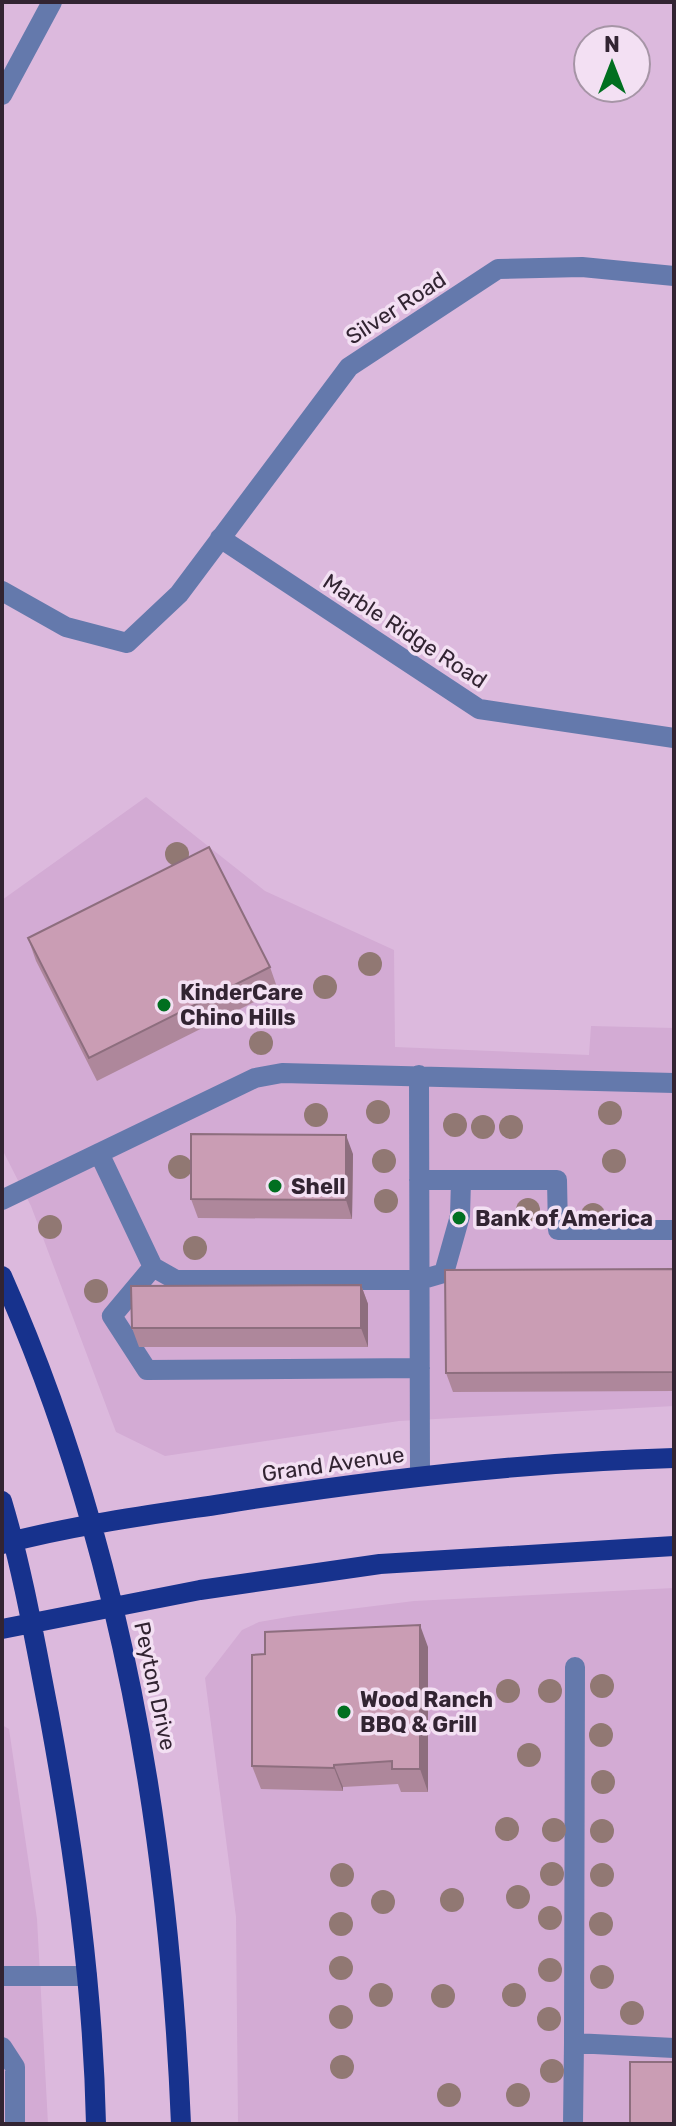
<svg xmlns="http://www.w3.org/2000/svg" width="676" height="2126" font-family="Rubik,sans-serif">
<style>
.built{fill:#d3abd4}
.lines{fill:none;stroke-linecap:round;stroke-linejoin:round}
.minor{stroke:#6479ac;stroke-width:20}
.major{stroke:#17328d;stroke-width:20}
.tree{fill:#917873}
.wall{fill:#ae879b}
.shaded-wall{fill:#8d6e7e}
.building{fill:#ca9db4;stroke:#8d6e7e;stroke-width:2}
.poi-dot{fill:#016f20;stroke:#f3e0f3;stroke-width:3}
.labels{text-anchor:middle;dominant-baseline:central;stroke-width:7;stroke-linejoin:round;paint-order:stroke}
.street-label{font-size:22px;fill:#322432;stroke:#f3e0f3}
.poi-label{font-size:22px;font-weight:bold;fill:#322432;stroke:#f3e0f3;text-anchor:start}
</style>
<rect width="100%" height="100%" fill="#dcb9dd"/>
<path class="built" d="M146,797L265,891L394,950L395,1047L589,1055L591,1026L674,1028V1406L399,1421L165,1456L116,1432L31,1206L2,1149V900Z
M674,1588V2124H238L236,1917L205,1678L242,1630L259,1622L294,1616L414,1601Z
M2,1725L9,1729L37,1919L48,2124H2Z"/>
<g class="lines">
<path class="minor" d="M2,95L52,2
M220,538L479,709L674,738
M2,591L66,627L127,643L179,594L349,367L498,269L582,267L674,276
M419,1075L420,1476
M99,1153L153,1267L176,1280H420L444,1273L460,1216L461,1180
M419,1180H557L558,1230H674
M2,1200L255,1078L282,1073L674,1083
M153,1267L112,1316L147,1370L420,1368
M2,1976H87
M574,2043L575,1667
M2,2047L15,2067V2124
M573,2124L574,2043L674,2048"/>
<path class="major" d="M2,1276C121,1544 169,1833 181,2124
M2,1501C23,1571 35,1642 49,1714C74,1850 93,1986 96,2124
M2,1544C74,1525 149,1515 222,1504C372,1480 522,1462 674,1458
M2,1629L200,1590L380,1564L674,1546"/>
</g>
<g class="tree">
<circle cx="177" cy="854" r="12"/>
<circle cx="370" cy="964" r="12"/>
<circle cx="325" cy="987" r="12"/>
<circle cx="261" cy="1043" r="12"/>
<circle cx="378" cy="1112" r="12"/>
<circle cx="610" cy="1113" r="12"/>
<circle cx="316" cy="1115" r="12"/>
<circle cx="455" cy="1125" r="12"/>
<circle cx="483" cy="1127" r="12"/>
<circle cx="511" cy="1127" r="12"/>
<circle cx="384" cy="1161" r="12"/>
<circle cx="614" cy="1161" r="12"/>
<circle cx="180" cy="1167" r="12"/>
<circle cx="386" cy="1201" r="12"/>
<circle cx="528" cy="1210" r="12"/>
<circle cx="593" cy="1215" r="12"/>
<circle cx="50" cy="1227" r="12"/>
<circle cx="195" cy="1248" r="12"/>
<circle cx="96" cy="1291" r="12"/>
<circle cx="602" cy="1686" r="12"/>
<circle cx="508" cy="1691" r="12"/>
<circle cx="550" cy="1691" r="12"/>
<circle cx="601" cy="1735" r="12"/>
<circle cx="529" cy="1755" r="12"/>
<circle cx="603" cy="1782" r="12"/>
<circle cx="507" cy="1829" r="12"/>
<circle cx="554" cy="1830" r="12"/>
<circle cx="602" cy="1831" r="12"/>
<circle cx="552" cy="1874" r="12"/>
<circle cx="342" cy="1875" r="12"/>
<circle cx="602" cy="1875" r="12"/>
<circle cx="518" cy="1897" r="12"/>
<circle cx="452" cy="1900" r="12"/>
<circle cx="383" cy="1902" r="12"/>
<circle cx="550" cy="1918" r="12"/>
<circle cx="341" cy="1924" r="12"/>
<circle cx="601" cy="1924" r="12"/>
<circle cx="341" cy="1968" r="12"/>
<circle cx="550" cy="1970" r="12"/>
<circle cx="602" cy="1977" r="12"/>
<circle cx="381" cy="1995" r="12"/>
<circle cx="514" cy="1995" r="12"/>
<circle cx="443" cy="1996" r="12"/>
<circle cx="632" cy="2013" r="12"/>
<circle cx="341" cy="2017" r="12"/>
<circle cx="549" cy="2019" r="12"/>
<circle cx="342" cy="2067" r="12"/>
<circle cx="552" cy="2071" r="12"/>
<circle cx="449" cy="2095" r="12"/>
<circle cx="518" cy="2095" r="12"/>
</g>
<path class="wall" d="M28,938L270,967L278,990L97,1081L36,961Z
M353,1154L352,1219L198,1218L191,1199Z
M674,1269V1391L453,1392L446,1373Z
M361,1285L368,1304V1347H139L132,1328Z
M428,1647V1792H401L398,1784L343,1787V1791L261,1789L252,1766Z"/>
<path class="shaded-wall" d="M346,1135L353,1154L352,1219L346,1200Z
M361,1285L368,1304V1347L361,1328Z
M420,1625L428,1647V1792L420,1769Z
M334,1765L343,1787V1791L334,1768Z"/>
<path class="building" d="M209,847L270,967L89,1058L28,938Z
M191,1134L346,1135V1200L191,1199Z
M674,1269V1372L446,1373L445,1270Z
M361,1285V1328H132L131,1286Z
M420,1625V1769H392V1761L334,1765V1768L252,1766V1655L265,1654V1632Z
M630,2062H674V2124H630Z"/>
<g class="poi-dot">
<circle cx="164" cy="1005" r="8"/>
<circle cx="275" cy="1186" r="8"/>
<circle cx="459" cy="1218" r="8"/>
<circle cx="344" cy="1712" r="8"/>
</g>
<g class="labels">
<g class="street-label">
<text transform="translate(396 308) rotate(-33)">Silver Road</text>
<text transform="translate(405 631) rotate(33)">Marble Ridge Road</text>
<text transform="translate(333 1464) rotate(-8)">Grand Avenue</text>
<text transform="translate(155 1686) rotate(78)">Peyton Drive</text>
</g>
<g class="poi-label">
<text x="180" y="992">KinderCare<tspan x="180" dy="25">Chino Hills</tspan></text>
<text x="291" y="1186">Shell</text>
<text x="475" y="1218">Bank of America</text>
<text x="360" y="1699">Wood Ranch<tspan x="360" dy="25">BBQ &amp; Grill</tspan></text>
</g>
</g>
<rect width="676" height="2126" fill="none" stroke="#322432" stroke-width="8"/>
<g transform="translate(612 64)"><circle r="38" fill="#f3e0f3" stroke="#a695a6" stroke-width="2"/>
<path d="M0-6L14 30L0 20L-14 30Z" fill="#016f20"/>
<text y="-12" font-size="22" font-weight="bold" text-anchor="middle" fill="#322432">N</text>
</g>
</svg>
